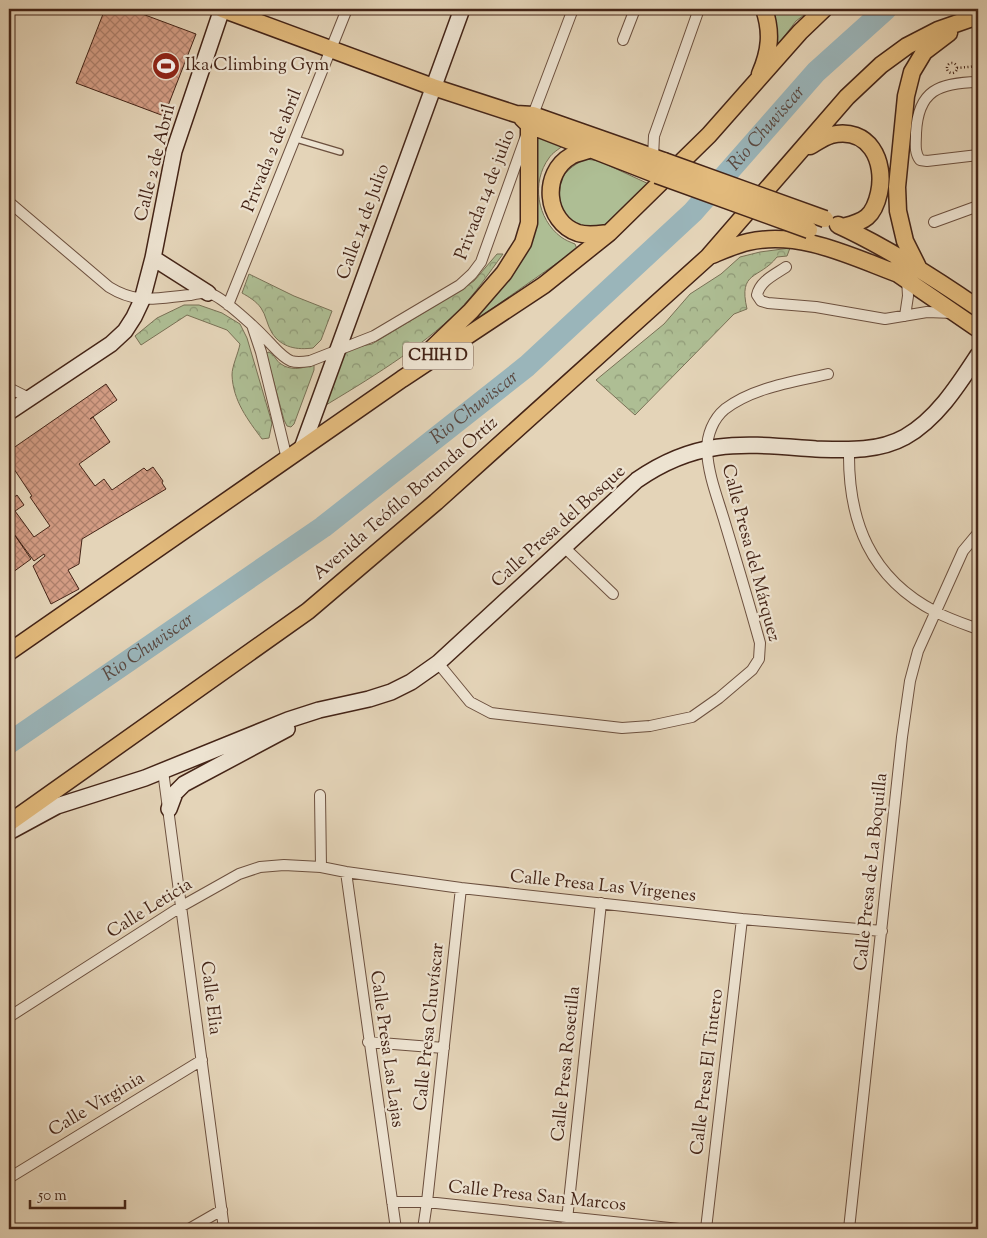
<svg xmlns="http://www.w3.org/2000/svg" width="987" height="1238" font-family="'Sorts Mill Goudy',serif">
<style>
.grass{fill:#aebe94;stroke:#797156}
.park{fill:url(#park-crowns);stroke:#797156}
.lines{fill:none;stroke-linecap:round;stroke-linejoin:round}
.river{stroke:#9ab5ba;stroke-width:22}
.building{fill:url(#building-cross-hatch);stroke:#442417}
.lane-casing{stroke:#6c503f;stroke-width:8}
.street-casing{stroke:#6c503f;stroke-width:12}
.secondary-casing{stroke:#442417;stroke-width:18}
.primary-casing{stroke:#442417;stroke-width:19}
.path{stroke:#442417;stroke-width:2.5;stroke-dasharray:1 2.5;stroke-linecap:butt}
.lane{stroke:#ede3d1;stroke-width:5}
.street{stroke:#ede3d1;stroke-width:10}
.secondary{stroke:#ede3d1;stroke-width:15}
.primary{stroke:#e2ba7c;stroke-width:16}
.primary-bridge-casing{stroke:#442417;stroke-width:19;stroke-linecap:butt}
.primary-bridge{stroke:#e2ba7c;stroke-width:16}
.labels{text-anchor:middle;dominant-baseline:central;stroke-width:4.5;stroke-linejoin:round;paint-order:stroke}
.shield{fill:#ede3d1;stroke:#775d4f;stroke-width:1}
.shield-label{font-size:16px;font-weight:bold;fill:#442417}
.poi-label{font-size:18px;fill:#442417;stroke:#ede3d1;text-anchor:start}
.street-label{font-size:18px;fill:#442417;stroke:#ede3d1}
.water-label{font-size:19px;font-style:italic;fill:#5a4840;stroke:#ede3d1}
</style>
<defs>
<pattern id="park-crowns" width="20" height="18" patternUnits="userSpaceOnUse" patternTransform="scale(1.25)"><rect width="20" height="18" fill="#aebe94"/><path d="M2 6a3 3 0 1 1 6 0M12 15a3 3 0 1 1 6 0" fill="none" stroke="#8f9a78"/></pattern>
<pattern id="building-cross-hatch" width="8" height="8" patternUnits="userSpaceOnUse" patternTransform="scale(1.25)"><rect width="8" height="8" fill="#d49d85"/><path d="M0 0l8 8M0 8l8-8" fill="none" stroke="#ae806c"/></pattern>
</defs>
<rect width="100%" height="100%" fill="#e4d4b8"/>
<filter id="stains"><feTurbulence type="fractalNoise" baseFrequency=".004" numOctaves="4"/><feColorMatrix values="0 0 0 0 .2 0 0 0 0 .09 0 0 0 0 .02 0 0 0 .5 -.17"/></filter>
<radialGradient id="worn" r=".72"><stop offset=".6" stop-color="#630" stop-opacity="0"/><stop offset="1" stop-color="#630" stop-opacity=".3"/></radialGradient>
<path class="grass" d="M772,9H812L796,21L773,51C776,35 777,24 772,9Z
M538,138L564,145C559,149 552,153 549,158C531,182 537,219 561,237C565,240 570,242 575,244L577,249L473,322L470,321L523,254L536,140Z
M586,159L599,161L651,185C637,198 622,218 603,225C565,240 532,182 586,159Z"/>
<path class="park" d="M790,248L787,256L777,257C759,280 738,270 747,309L734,314L635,415L596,380L664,324L690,294L721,274L740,257L760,252Z
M497,254H503C489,273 475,294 458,311C421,348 366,381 321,408L342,350L372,344L448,298L474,281Z
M249,274L294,296L332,311L321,340L313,348C297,350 282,348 272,333C267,325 266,315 261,308C256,301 249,297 242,293Z
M184,305H199L222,313L240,324L247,338L272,423L269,438L262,439C248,420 233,401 232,375C232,366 238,354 240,344L227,330L187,315L141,345L135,336L157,318Z
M269,352C275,355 276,361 281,364C289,370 303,370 310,364L314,365V370L294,424L291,427L287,426L284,420L266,353Z"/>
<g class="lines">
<path class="river" id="s1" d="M9,743L323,527L527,366L693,212L816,72L886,9"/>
</g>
<path class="building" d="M105,9H129L196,34L164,116L76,83Z
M106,384L117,400L90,419L93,417L110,442L79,464L95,486L104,479L112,490L144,468L147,471L153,467L163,481L162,483L166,489L82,539L79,564L68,570L79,589L51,604L33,566L45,556L44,554L34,561L14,534L31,559L9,575V532L14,529L9,521V501L17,495L24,505L15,511L34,537L50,526L30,497L32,496L10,463L9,464V451Z"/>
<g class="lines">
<g class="lane-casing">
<path id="lane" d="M296,139L340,152"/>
</g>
<g class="street-casing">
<path id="street" d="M623,40L635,9
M978,82C939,83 918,90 916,133C916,143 914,152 920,160L927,161L978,155
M531,120L573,9
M653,157L654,136L699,9
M9,202L109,287C138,305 157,298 190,295C195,294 204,292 209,293C223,297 257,329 268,341C275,348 282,357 291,361C297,363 304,362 310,361L374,336L460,285L472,274L481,262L526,136
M934,222L978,206
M786,267C774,275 760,281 757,295L761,301L768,303L816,307L885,319L927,312L953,313
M228,305L347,9
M905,316L908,296L907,279
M253,328L261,352L287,459
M9,388L29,398
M849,451C848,521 870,578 936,612C949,619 964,624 978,629
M564,547L613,594
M438,663L470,702L491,713L622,728L650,726L692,717L719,698L752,670L759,659L760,643C749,603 737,563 725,523C718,499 708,475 707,450C707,435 713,419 725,409C754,387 794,382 828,374
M163,771L224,1229
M320,795L321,867
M346,872L396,1229
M9,1017L182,906L239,874L260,867L284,865L321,867L346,872L461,888L742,919L882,931
M368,1042L444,1048
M9,1178L202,1060
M392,1202H427L679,1229
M189,1229L222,1210
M423,1229L427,1202L461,888
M566,1229L601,903
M706,1229L742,919
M849,1229L902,737L910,681L918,651L963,551L978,533"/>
</g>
<g class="secondary-casing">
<path id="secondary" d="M153,258L208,293
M9,412L111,344L125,331L134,317L142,300L153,258L174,151L222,9
M302,448L462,9
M169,809L175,793L184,784L287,729
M9,832L57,806L145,778L288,720L319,710L369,699L391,692L411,682L438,663L637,480C699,437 745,444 816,449C846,450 878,452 905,437C937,419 959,384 978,355"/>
</g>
<g class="primary-casing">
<path id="primary" d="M222,9L433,87L516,114L533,115L664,161
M760,74C770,51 772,32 764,9
M522,118L529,125L657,175
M810,146C817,142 824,137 831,135C869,126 886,161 879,193C877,202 874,211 867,217C860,223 850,225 842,227
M589,150C583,152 576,153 571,156C541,173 545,222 578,233C588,236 599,234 609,233
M838,225C888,248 933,277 978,308
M712,255C724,250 735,245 748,242C801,230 852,257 901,275
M918,267L905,241L898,211L897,187L906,96L912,72L924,52L949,33
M892,270L978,329
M423,357L471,311L504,273L523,243L529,223V125
M9,652L402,379L544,285L609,233L709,135L800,32L824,9
M9,823L308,611L436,502L708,257L847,97L881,65L907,46L938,30L978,16"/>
</g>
<path class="path" d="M947 68a5 5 0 1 1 10 0a5 5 0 1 1-10 0Z
M957,68L978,66"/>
<use href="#lane" class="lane"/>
<use href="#street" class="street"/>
<use href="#secondary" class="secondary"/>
<use href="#primary" class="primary"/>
<g class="primary-bridge-casing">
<path id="primary-bridge" d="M664,161L825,219
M657,175L809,230"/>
</g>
<use href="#primary-bridge" class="primary-bridge"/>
</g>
<defs>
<g id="stadium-disc" transform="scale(1.4375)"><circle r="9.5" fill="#8f2418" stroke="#ede3d1"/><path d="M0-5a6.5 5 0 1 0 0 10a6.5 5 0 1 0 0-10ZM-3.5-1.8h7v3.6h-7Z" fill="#fff"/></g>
</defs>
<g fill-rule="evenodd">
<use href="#stadium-disc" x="166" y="66"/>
</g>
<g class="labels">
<rect class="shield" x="403" y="342.5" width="70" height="27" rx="4"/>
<g class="shield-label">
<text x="438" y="356">CHIH D</text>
</g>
<g class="poi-label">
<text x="185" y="66">Ika Climbing Gym</text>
</g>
<g class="street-label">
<text transform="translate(273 151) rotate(-68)">Privada 2 de abril</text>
<text transform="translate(156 163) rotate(-76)">Calle 2 de Abril</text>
<text transform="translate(486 195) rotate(-69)">Privada 14 de julio</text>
<text transform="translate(364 222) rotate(-70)">Calle 14 de Julio</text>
<text transform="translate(406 499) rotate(-41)">Avenida Teófilo Borunda Ortíz</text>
<text transform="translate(559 527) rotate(-42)">Calle Presa del Bosque</text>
<text transform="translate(750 553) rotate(75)">Calle Presa del Márquez</text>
<text transform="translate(872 872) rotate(-84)">Calle Presa de La Boquilla</text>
<text transform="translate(603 887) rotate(6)">Calle Presa Las Vírgenes</text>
<text transform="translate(150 909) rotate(-32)">Calle Leticia</text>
<text transform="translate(210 998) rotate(83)">Calle Elia</text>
<text transform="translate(430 1027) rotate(-84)">Calle Presa Chuvíscar</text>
<text transform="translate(386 1049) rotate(82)">Calle Presa Las Lajas</text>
<text transform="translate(567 1064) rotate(-84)">Calle Presa Rosetilla</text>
<text transform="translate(708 1072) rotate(-83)">Calle Presa El Tintero</text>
<text transform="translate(97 1105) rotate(-31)">Calle Virginia</text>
<text transform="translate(537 1197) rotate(6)">Calle Presa San Marcos</text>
</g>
<g class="water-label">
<text stroke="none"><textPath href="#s1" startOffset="979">Rio Chuviscar</textPath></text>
<text stroke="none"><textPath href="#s1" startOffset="574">Rio Chuviscar</textPath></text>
<text stroke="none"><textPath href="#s1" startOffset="169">Rio Chuviscar</textPath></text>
</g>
</g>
<rect width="987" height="1238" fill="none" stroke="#e4d4b8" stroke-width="30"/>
<rect x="10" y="10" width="967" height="1218" fill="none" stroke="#442417" stroke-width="2.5"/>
<rect x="15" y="15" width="957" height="1208" fill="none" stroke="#442417"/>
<path d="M30 1200v8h95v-8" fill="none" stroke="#442417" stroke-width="2.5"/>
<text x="38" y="1200" font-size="15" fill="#442417" stroke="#ede3d1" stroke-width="4" paint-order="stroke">50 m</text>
<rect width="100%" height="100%" filter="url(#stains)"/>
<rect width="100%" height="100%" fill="url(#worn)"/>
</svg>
